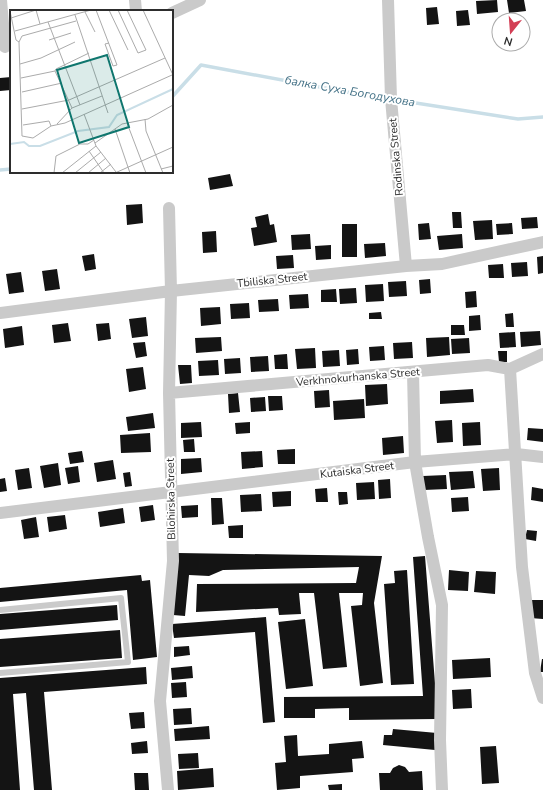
<svg xmlns="http://www.w3.org/2000/svg" width="543" height="790" font-family="'Nunito Sans',sans-serif">
<style>
.lines{fill:none;stroke-linecap:round;stroke-linejoin:round}
.stream{stroke:#c9dee7;stroke-width:3.5}
.building{fill:#141414}
.lane{stroke:#cacaca;stroke-width:6}
.street{stroke:#cacaca;stroke-width:12}
.labels{text-anchor:middle;dominant-baseline:central;stroke-width:4;stroke-linejoin:round;paint-order:stroke}
.street-label{font-size:11px;fill:#2d2d2d;stroke:#fff}
.water-label{font-size:12px;font-style:italic;fill:#437186;stroke:#fff}
.inset-river{fill:none;stroke:#c9dee7;stroke-width:2}
.inset-road{fill:none;stroke:#ababab;stroke-width:1}
.view{fill:#0f766e;fill-opacity:0.15;stroke:#0f766e;stroke-width:2}
.inset-edge{fill:none;stroke:#2d2d2d;stroke-width:2}
</style>
<rect width="100%" height="100%" fill="#fff"/>
<g class="lines">
<path class="stream" d="M172,97L201,65L352,93L518,119L543,117
M0,170L11,169"/>
</g>
<path class="building" d="M497,0L498,12L477,14L476,1Z
M507,0H524L526,11L509,13Z
M437,7L439,24L427,25L426,8Z
M468,10L470,25L457,26L456,11Z
M11,77V90L0,91V78Z
M230,174L233,186L210,190L208,178Z
M142,204L143,223L127,225L126,205Z
M452,212H461L462,228H453Z
M268,214L270,225L274,224L277,242L254,246L251,228L257,227L255,217Z
M537,217L538,228L522,229L521,218Z
M492,220L493,239L475,240L473,221Z
M429,223L431,239L419,240L418,224Z
M512,223L513,234L497,235L496,224Z
M342,224H357V257H342Z
M216,231L217,252L203,253L202,232Z
M310,234L311,249L292,250L291,235Z
M462,234L463,248L439,250L437,236Z
M385,243L386,256L365,258L364,244Z
M331,245V259L316,260L315,246Z
M94,254L96,269L85,271L82,256Z
M293,255L294,268L277,269L276,256Z
M543,256V273L538,274L537,257Z
M527,262L528,276L512,277L511,263Z
M503,264L504,278H489L488,265Z
M57,269L60,289L45,291L42,271Z
M21,272L24,292L9,294L6,274Z
M430,279L431,293L420,294L419,280Z
M406,281L407,296L389,297L388,282Z
M383,284L384,301L366,302L365,285Z
M356,288L357,303L340,304L339,289Z
M336,289L337,302H321V290Z
M476,291L477,307L466,308L465,292Z
M308,294L309,308L290,309L289,295Z
M278,299L279,311L259,312L258,300Z
M249,303L250,318L231,319L230,304Z
M220,307L221,324L201,326L200,308Z
M381,312L382,319H369V313Z
M513,313L514,327H506L505,314Z
M480,315L481,330L469,331V316Z
M146,317L148,336L132,338L129,319Z
M68,323L71,341L54,343L52,325Z
M109,323L111,339L98,341L96,324Z
M451,325H464L465,335H451Z
M22,326L24,345L5,348L3,329Z
M540,331L541,345L521,347L520,332Z
M515,332L516,347L500,348L499,333Z
M221,337L222,351L196,353L195,338Z
M449,337L450,355L427,357L426,338Z
M469,338L470,353L452,354L451,339Z
M145,342L147,356L136,358L133,343Z
M412,342L413,358L394,359L393,343Z
M384,346L385,360L370,361L369,347Z
M315,348L316,368L297,369L295,349Z
M358,349L359,364L347,365L346,350Z
M339,350L340,366L323,367L322,351Z
M498,351H507V362H499Z
M287,354L288,369H275L274,355Z
M268,356L269,371L251,372L250,357Z
M240,358L241,373L225,374L224,359Z
M218,360L219,375L199,376L198,361Z
M178,365H191L192,383L180,384Z
M143,367L146,389L129,392L126,369Z
M387,384L388,404L366,406L365,385Z
M473,389L474,402L440,404V391Z
M329,390L330,407L315,408L314,391Z
M238,393L240,412L229,413L228,394Z
M268,396H282L283,410L269,411Z
M265,397L266,411L251,412L250,398Z
M364,399L365,418L334,420L333,401Z
M153,413L155,428L128,431L126,417Z
M452,420L453,442L437,443L435,421Z
M201,422L202,437L181,438V423Z
M250,422V433L236,434L235,423Z
M480,422L481,445L463,446L462,423Z
M528,428L543,429V442L527,440Z
M150,433L151,452L121,453L120,435Z
M403,436L404,453L383,455L382,438Z
M194,439L195,452H184L183,440Z
M295,449V464H278L277,450Z
M82,451L84,462L70,464L68,453Z
M262,451L263,467L242,469L241,452Z
M201,458L202,472L181,474V459Z
M113,460L116,479L97,482L94,463Z
M58,463L61,485L44,488L40,466Z
M78,466L80,482L68,484L65,468Z
M29,468L32,488L18,490L15,470Z
M499,468L500,490L483,491L481,469Z
M473,471L475,488L451,490L449,472Z
M130,472L132,486L125,487L123,473Z
M446,475L447,489L424,490L423,476Z
M5,478L7,491L0,492V479Z
M390,479L391,498L379,499L378,480Z
M374,482L375,499L357,500L356,483Z
M532,487L543,489V502L531,500Z
M327,488L328,502H316L315,489Z
M291,491V506L273,507L272,492Z
M338,492H347L348,504L339,505Z
M261,494L262,511L241,512L240,495Z
M468,497L469,511L452,512L451,498Z
M211,498H222L224,524L212,525Z
M153,505L155,520L141,522L139,507Z
M198,505V517L182,518L181,506Z
M123,508L125,523L100,527L98,512Z
M65,515L67,529L49,532L47,517Z
M36,517L39,537L24,539L21,520Z
M243,525V538H229L228,526Z
M527,530L537,531L536,541L525,539Z
M178,553L382,556L374,603L383,683L360,686L351,606L362,605L363,593H339L347,667L323,669L314,593H299L301,614L279,615L278,608L196,612L197,584L356,583L359,567L223,570L209,576L189,575L185,616L173,615Z
M425,556L436,696V719L349,720V708L315,709V718H284V697L423,696L413,557Z
M407,570L414,684L391,685L384,584L395,583L394,571Z
M449,570L469,572L468,591L448,590Z
M476,571L496,572L495,594L474,592Z
M141,575L142,581L150,580L157,657L133,660L127,590L0,602V588Z
M531,600H543V619L530,618Z
M117,605L118,620L0,630V614Z
M266,617L275,722L263,723L255,632L174,638L172,624Z
M305,619L313,686L286,689L278,622Z
M120,630L122,658L0,667V639Z
M189,646L190,655L174,657V647Z
M490,658L491,677L453,679L452,660Z
M542,659H543V672H540Z
M192,666L193,678L172,680L171,668Z
M146,667L147,684L44,692L52,790H34L26,693L13,694L20,790H0V678Z
M186,682L187,697L172,698L171,683Z
M471,689L472,708L453,709L452,690Z
M191,708L192,724L174,725L173,709Z
M144,712L145,728L131,729L129,713Z
M209,726L210,739L175,741L174,729Z
M393,729L437,733L435,750L383,745L384,735H392Z
M297,735L298,756L329,754V744L362,741L364,758L352,759L353,772L300,776V788L277,790L275,763L286,762L284,736Z
M147,741L148,753L132,754L131,743Z
M496,746L499,783L482,784L480,747Z
M198,753L199,768L179,769L178,754Z
M399,765L405,767L409,772L422,771L423,790H380L379,773H390L393,768Z
M213,768L214,787L178,790L177,771Z
M134,773H148L149,790H135Z
M342,784V790H329L328,785Z"/>
<g class="lines">
<path class="lane" d="M0,610L121,598L128,662L0,673"/>
<path class="street" d="M1,0L5,47
M135,0L136,11
M388,0L391,99L406,266
M172,13L200,0
M0,313L171,291L406,266L442,264L543,242
M510,369L522,567L535,673L543,698
M413,372L415,462L428,537L442,605L440,740L442,790
M169,393L488,365L510,369L543,354
M0,513L415,462L516,454L543,457
M168,790L160,701L173,561L169,393L171,291L169,208"/>
</g>
<g class="labels">
<g class="street-label">
<text transform="translate(396 157) rotate(-95)">Rodinska Street</text>
<text transform="translate(272 280) rotate(-6)">Tbiliska Street</text>
<text transform="translate(358 377) rotate(-5)">Verkhnokurhanska Street</text>
<text transform="translate(357 470) rotate(-7)">Kutaiska Street</text>
<text transform="translate(171 499) rotate(-91)">Bilohirska Street</text>
</g>
<g class="water-label">
<text transform="translate(350 91) rotate(10)">балка Суха Богодухова</text>
</g>
</g>
<g transform="translate(10 10)">
<rect width="163" height="163" fill="#fff"/>
<path class="inset-river" d="M0,134L14,132L19,136H30L68,121L99,117L107,105L163,79"/>
<path class="inset-road" d="M26,0L30,14M86,0L107,55L103,56L95,34L99,33M99,0L118,40M108,0L128,43L136,40L117,0M133,0L163,65M0,1L6,30L9,32L12,126L23,128L41,116M75,2L85,22M65,5L98,103M1,8L26,0M38,12L70,95M5,21L81,0M39,30L61,23M9,32L12,26L66,11M10,54L31,48L65,32M45,61L62,98M11,68L45,61L46,59L79,43M12,82L52,73M12,99L59,90L155,48M74,104L86,136L106,162M135,109L136,121L153,163M117,113L136,163M47,114L62,98L92,86M13,115L39,111L41,116L55,113L162,65M105,119L120,163M85,133L112,114L138,109L163,95M79,141L94,163M151,159L163,156M44,163L46,146L70,134H78L84,130M52,163L86,136M65,163L91,142M78,163L96,148M90,163L101,154M105,163L163,137"/>
<path class="view" d="M97,45L119,117L69,133L47,60Z"/>
<rect width="163" height="163" class="inset-edge"/>
</g>
<g transform="translate(511 32) rotate(197)"><circle r="19" fill="#ffffff" stroke="#ababab"/>
<path d="M0-3L7 15L0 10L-7 15Z" fill="#d33f55"/>
<text y="-6" font-size="11" font-weight="bold" text-anchor="middle" fill="#2d2d2d">N</text>
</g>
</svg>
